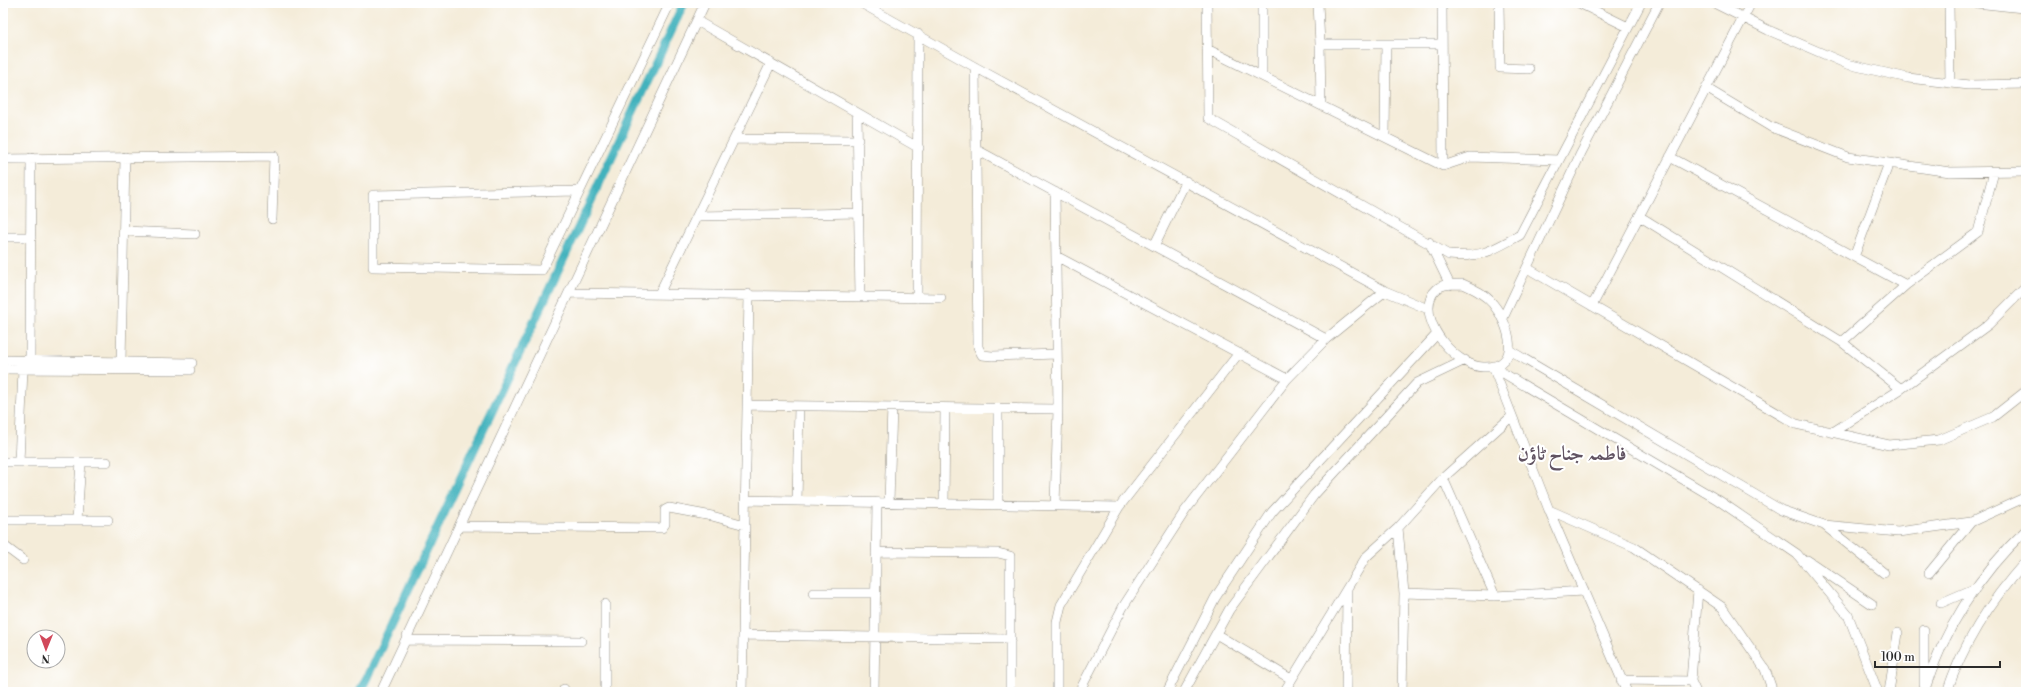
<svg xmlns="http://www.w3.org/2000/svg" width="2029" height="695" font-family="'Libre Bodoni',Amiri,serif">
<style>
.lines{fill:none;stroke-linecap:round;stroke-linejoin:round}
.canal{stroke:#42b2bd;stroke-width:9}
.minor-casing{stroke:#908c82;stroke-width:10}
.minor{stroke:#fff;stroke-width:9}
.labels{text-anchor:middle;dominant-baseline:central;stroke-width:4;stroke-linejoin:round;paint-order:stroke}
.district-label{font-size:20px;font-weight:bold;fill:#615362;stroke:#fff}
</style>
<rect width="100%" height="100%" fill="#fff"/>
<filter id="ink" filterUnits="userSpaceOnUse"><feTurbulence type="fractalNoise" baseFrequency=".025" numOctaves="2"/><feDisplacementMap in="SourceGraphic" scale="8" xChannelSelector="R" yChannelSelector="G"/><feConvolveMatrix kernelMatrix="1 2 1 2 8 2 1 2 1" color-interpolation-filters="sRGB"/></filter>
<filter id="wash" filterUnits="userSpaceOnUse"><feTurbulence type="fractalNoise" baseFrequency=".012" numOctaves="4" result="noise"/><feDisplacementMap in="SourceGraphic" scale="16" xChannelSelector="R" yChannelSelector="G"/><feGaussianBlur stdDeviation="0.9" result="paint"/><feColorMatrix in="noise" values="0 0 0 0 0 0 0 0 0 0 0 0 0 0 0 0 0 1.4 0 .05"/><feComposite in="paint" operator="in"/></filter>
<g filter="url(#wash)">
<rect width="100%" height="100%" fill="#f4ecd9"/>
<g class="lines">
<path class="canal" d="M360,692L684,3"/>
</g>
</g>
<g filter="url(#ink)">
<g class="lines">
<g class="minor-casing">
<path id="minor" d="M861,3L975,67L1385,291L1428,309
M1207,3L1208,118L1449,255C1483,258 1492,250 1520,235L1641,3
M1262,3V76
M1318,3L1320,44H1442
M1442,3L1443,166
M1499,3L1500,68L1529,69
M1579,3L1628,27
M1714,3L1768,30L1847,64L1908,78L1969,85L2026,84
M1949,3L1950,83
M1976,3L2023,8L2024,3
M697,21L919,148
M1320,44L1321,105
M1207,49L1443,166L1470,157L1559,160
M975,67L978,347L982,355L992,356L1057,354
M1706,88L1771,127L1848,157L1950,172L2026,171
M857,113L860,297
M1385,137L1386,44
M734,139L858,140
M977,150L1326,339
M1670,157L1906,285L1842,342
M3,159L274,156L272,219
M579,191L373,195V267L542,270L670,3
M697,216L859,213
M1639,216L1842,342L1901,389L1833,432
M124,231L195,234
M3,237H31
M1429,242L1450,285
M1154,246L1186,181
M1056,256L1287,379
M1854,257L1889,163
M1527,268L1796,424L1889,445L1939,440L1993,417L2026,391
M1463,284C1474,289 1485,294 1493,304C1509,323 1524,369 1483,367C1456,366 1420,324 1431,297C1433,292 1439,286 1445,285C1450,284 1457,284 1463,284Z
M1906,285L1978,232L1994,172
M569,293L941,298
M659,294L771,63
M917,298L918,34
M1592,306L1751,3
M1503,318L1581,153L1659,3
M1509,350L1781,510L1824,525L1898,532L1971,522L2026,497
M3,360L192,363
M30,360L31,158
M121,362L125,157
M1493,367L1718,500L1797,554L1848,615L1878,692
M1493,367L1549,510L1627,692
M3,369L190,370
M1901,389L1988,325L2026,287
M747,405L1058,409
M998,408V504
M3,462H19L23,369
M19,462H81L77,520
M81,462H107
M1443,478L1495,596
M745,500L1119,507
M797,501L799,406
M889,502L892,407
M944,503L945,408
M1055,505L1058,409L1055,192
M1549,510L1634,547L1722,607L1765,669L1773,692
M3,520H108
M1824,525L1884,573
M459,526L662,528L665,524V510L669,508L712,516L745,525
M3,545L23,560
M876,552L998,553L1010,556V692
M1807,560L1872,604
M1929,573L1971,522
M813,593H876
M1404,593L1495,596L1584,591
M1941,603L1976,588
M1924,630V684
M1216,634L1291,679
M743,635L1011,639
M406,640L581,641
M1621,680L1691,681
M564,689V692
M381,692L705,3
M605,692V604
M742,692L749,294
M874,692L877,502
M1057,692V622L1061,605L1119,507L1239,353
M1079,692L1123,607L1185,511L1287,379L1326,339L1385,291
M1167,692L1215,598L1272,512L1437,334
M1184,692L1229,610L1314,495L1417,383L1465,360
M1284,692L1366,557L1398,528
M1346,692L1347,589
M1402,692L1404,593L1398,528L1443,478L1511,417
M1696,692L1691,681L1698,590
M1889,692L1898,633
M1924,692C1943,631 1979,574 2026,530
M1947,692C1963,643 1992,599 2026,561"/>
</g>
<use href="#minor" class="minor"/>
</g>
</g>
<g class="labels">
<g class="district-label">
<text x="1572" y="454">فاطمہ جناح ٹاؤن</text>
</g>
</g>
<rect width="2029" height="695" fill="none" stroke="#fff" stroke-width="16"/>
<g transform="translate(46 649) rotate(181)"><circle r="19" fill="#ffffff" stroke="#aaaaaa"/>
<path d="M0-3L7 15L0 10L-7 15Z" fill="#d1495b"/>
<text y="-6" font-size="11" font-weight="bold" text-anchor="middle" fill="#2b2b2b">N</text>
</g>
<path d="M1875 661v6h125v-6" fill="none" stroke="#2b2b2b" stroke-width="2"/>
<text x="1881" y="661" font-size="12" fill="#2b2b2b" stroke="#ffffff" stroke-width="3" paint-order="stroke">100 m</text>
</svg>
